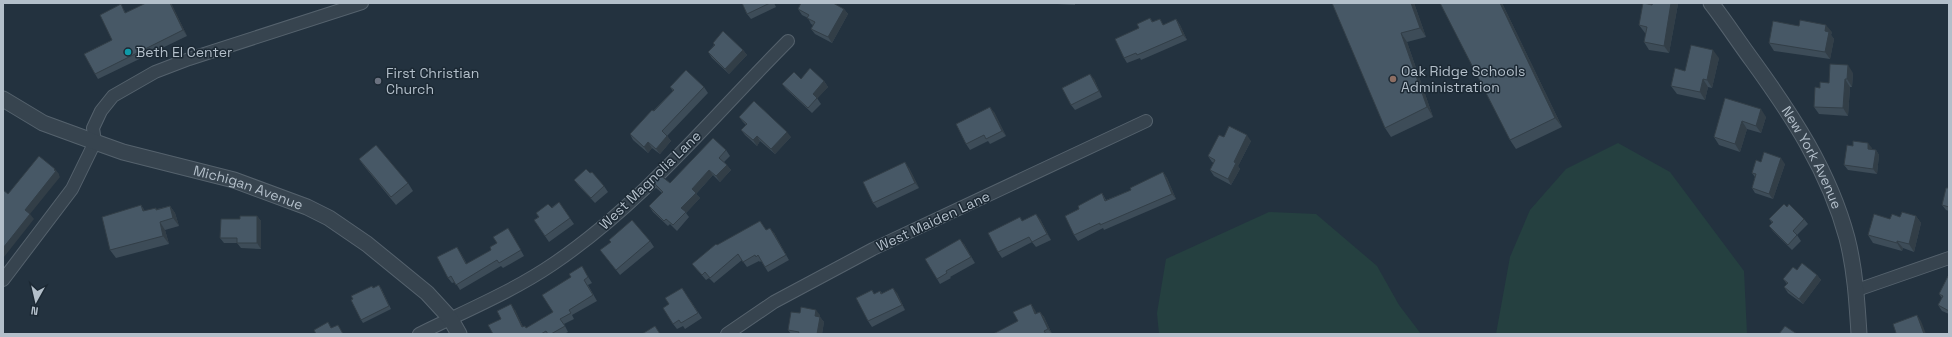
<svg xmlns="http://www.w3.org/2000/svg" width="1952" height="337" font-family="'Space Grotesk',sans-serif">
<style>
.green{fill:#254040}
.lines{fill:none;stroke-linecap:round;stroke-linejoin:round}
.minor-casing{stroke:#55626d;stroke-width:14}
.tertiary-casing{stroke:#55626d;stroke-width:17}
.minor{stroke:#37444f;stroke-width:12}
.tertiary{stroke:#37444f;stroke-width:15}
.wall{fill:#3d4c58}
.shaded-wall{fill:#323e47}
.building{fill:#475866;stroke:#323e47}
.culture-dot{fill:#0f9aa8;stroke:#1c2934;stroke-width:1.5}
.education-dot{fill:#8d6e63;stroke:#1c2934;stroke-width:1.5}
.worship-dot{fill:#6b7280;stroke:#1c2934;stroke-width:1.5}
.labels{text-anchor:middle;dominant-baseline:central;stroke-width:3;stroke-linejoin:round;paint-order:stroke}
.poi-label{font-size:14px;fill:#b3bfca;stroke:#1c2934;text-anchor:start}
.street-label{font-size:14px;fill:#b3bfca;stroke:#1c2934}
</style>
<rect width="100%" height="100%" fill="#23323f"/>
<path class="green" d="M1618,143L1670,172L1744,271L1747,334H1496L1510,257L1530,210L1566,169Z
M1269,212L1316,214L1377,266L1399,305L1421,334H1159L1157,313L1166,259Z"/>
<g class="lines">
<g class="minor-casing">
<path id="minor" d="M3,280L72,189L95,142L93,128L101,111L113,96L155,72L189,59L362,3
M1857,290L1949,258
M419,334C463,312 512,292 553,264C643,203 712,117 788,41
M727,334L774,302L873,249L1146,121"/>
</g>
<g class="tertiary-casing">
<g id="tertiary">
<path id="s1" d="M1711,3C1725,21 1738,41 1752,60C1792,115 1829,171 1847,238C1855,269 1857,302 1859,334"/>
<path id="s2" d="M3,99L43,123L95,142L123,152L234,180L307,207L329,218L367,244L427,293L450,318L459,334"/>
</g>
</g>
<use href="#minor" class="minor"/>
<use href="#tertiary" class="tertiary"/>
</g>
<path class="wall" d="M146,3H171L187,36L98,79L95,74L112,40L124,10L126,13Z
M742,3H774L776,7L751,19L747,14Z
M1056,3H1075V5L1057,4Z
M1332,3H1414L1426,37L1407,42L1433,117L1391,137L1385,128Z
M1502,3L1562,127L1516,149L1510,140Z
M1678,4L1669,53L1649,50L1644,42L1646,33H1645L1639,25L1652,5Z
M798,9H844L848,14L832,43L815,34L811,29L813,25L811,24L808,18L802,15Z
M1150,18L1153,22L1164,25L1176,19L1180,25L1187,40L1141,60L1140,58L1127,63L1124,58L1139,28Z
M1832,32L1831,35L1834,39L1830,59L1774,51L1769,43Z
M713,43L743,50L747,55L729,74L712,58L708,52L714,45Z
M1719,58L1712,88L1708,87L1705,100L1677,94L1671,86L1685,71Z
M1853,73L1852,87H1850L1848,116L1819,114L1814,107L1820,88L1829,83Z
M801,79L824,81L828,87L817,98L821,104L812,113L786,89L782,84Z
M1094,79L1102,97L1075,110L1071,105Z
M670,87H704L708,93L667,136L671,141L660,154L652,148L648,153L633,140L630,134L673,91Z
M1725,98L1766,117L1761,133L1747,129L1740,152L1719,145L1714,137Z
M994,112L1006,136L990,144L988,141L970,150L966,144Z
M739,117L791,137L775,154L760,141L757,146L745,135L741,130L746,125L743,122Z
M1224,137L1251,141L1238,166L1240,169L1231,185L1214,176L1210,170L1214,163L1212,162L1208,156Z
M1872,148V150H1876L1879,155L1877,174L1848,170L1844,165Z
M726,150L730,156L724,162L731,170L720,182L713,175L696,194L700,198L686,213L689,217L677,231L670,224L668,226L653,212L649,206L662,193L656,188L653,182L670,183Z
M359,159L408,183L413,191L396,205L364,166Z
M1761,162L1785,164L1773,199L1755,193L1752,188L1755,177L1752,173Z
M909,168L919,188L877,208L873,203Z
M1163,172L1167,178L1176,199L1104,230L1103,228L1078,241L1074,235L1079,209L1102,193L1106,200L1131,190Z
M574,180L604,186L608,192L595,203L578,185Z
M1949,188V211L1946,210L1942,205Z
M559,202L574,224L549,242L534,220Z
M141,205L145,211L157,209L170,206L175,213L179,226L165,230L169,244L116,258L110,250Z
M1787,207L1804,219L1808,224L1797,235L1801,241L1792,250L1773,231L1769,226L1772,223L1769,219Z
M257,216L261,221V249L241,248L237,243H224L220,238L240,219Z
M1916,216L1921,223L1914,252L1903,248L1902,251L1873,243L1868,235L1890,219L1900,217Z
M1040,219L1051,240L1036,247L1032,242L1002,258L998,252L1023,220Z
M760,221L766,230L774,233L789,260L768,272L761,261L760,262L759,261L747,267L742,260L714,283L709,278L706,280L692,264L717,245Z
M512,234L524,256L503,268L501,266L460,290L455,282L452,283L448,278L460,252L467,264L491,250Z
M650,241L654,247L620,275L600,250Z
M964,244L975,263L950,277L951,278L940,284L937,279Z
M1797,270L1817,275L1821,280L1803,304L1788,293L1784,287L1787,284L1783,279Z
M585,272L592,283L588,285L597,301L572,315L574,319L564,324L568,332L564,334H493L501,319L515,310L523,327L527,328L553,312Z
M1949,277V314L1942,311L1938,305L1942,298L1939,294Z
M373,288H381L391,309L363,323L361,320Z
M682,288L702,318L685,329L683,326L677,329L673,324L669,304Z
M880,291L882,293H897L905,310L872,327L868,321L875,294Z
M1031,304L1036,313L1040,312L1044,317L1052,334H993L1018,321Z
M800,313L820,315V317L824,322L822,334H791L788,330Z"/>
<path class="shaded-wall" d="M170,3H171L187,36L183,30Z
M1411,3H1414L1426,37L1420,28Z
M1500,3H1502L1562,127L1555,118Z
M1671,3H1677L1678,4L1669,53L1664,46Z
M844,9L848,14L832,43L828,37Z
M1176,19L1180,25L1187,40L1183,35Z
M1826,25L1832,32L1831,35L1834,39L1830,59L1825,52V31Z
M1401,33L1407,42L1433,117L1427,107Z
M743,50L747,55L729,74L725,69Z
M1713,50L1719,58L1712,88L1707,80Z
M1848,65L1853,73L1852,87L1847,79Z
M1090,74L1094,79L1102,97L1099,91Z
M1703,79L1708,87L1705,100L1700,92Z
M1845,79L1850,87L1848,116L1843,108Z
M824,81L828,87L817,99L813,94Z
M990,107L994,112L1006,136L1002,131Z
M1761,109L1766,117L1761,133L1756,126Z
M1742,121L1747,129L1740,152L1735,144Z
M787,132L791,137L775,154L771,149Z
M1247,135L1251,141L1238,166L1240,169L1231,185L1228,179L1234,162Z
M667,136L671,141L660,154L656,149Z
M757,136L760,141L757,146L753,140Z
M648,142L652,148L648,153L644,147Z
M1868,143L1872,148L1871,154L1868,149Z
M1876,150L1879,155L1877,174L1873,169Z
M1781,158L1785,164L1773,199L1769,194Z
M905,162L909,168L919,188L915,183Z
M727,165L731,170L720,182L716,176Z
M55,169L59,174V175L60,177L30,214L34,219L4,257L3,256V248L25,210Z
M709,170L713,175L696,194L700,198L686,213L681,208L692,189Z
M1163,172L1167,178L1176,199L1172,194Z
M141,205L146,213L143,211Z
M170,206L175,213L179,226L173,218Z
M1036,214L1040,219L1051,240L1047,234Z
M257,216L261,221V249L257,243Z
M1916,216L1921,223L1914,252L1909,244Z
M160,222L165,230L169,244L163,236Z
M770,228L774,233L789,260L786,255Z
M960,239L964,244L975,263L971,257Z
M1897,241L1903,248L1902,251L1897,243Z
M457,247L460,252L470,270L466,264Z
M1817,275L1821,280L1803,304L1799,299Z
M893,288L897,293L905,310L902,305Z
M511,304L515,310L526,333L522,327Z
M1031,304L1035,310L1039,319L1035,314Z
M816,310L820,315L819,322L815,316Z
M1040,312L1044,317L1052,334L1048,329Z
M1917,315L1921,321L1926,334H1924Z
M820,317L824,322L822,334H817Z"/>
<path class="building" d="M146,3H170L183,30L95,74L84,54L112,40L100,15L121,4L125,13Z
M742,3H770L747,14Z
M801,3H833L844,9L828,37L811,29L815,22L807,18L809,15L798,9Z
M1332,3H1411L1420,28L1401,33L1427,107L1385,128Z
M1440,3H1500L1555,118L1510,140Z
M1643,3L1652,5L1653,3H1671L1664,46L1644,42L1647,27L1639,25Z
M1150,18L1152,22L1160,19L1163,25L1176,19L1183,35L1137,55L1136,53L1124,58L1115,39L1139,28L1137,24Z
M1800,20L1826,25L1825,31L1829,32L1825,52L1769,43L1773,21L1799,26Z
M723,31L743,50L725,69L708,52L715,45L713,43Z
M1691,45L1713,50L1707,80L1703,79L1700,92L1671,86L1675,68L1685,71Z
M1830,64L1848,65L1847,79H1845L1843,108L1814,107L1815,87L1820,88V82L1829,83Z
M810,68L824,81L813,94L817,98L808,108L782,84L794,72L801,79Z
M686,70L704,87L662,131L667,136L656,149L648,142L644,147L630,134L652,110L654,111L674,90L670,87Z
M1090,74L1099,91L1071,105L1062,88Z
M1725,98L1761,109L1756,126L1742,121L1735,144L1714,137Z
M754,101L787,132L771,149L757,136L753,140L741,130L747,124L739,117Z
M990,107L1002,131L986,139L984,135L966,144L956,124Z
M1229,126L1247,135L1234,162L1236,163L1228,179L1210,170L1215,160L1208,156L1219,135L1224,137Z
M713,138L726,150L719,158L727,165L716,176L709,170L692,189L696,193L681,208L686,212L673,225L666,219L664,221L649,206L663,192L653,182L660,175L670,183Z
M1853,141L1868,143V149L1876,150L1873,169L1844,165L1847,145L1853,146Z
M376,145L408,183L391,197L359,159Z
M1764,152L1781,158L1769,194L1752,188L1756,174L1752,173L1756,160L1761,162Z
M39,156L55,169L54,170L56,171L25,210L30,214L3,248V190L8,194Z
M905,162L915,183L873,203L863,182Z
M586,169L590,173L592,172L604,186L591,198L574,180Z
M1163,172L1172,194L1100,225V223L1074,235L1065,216L1079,209L1078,206L1102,193L1105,201L1131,190L1130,188Z
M1946,188H1949V207L1942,205Z
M559,202L570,218L545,236L534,220L539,217L536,213L548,204L552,208Z
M1784,204L1787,207L1789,204L1804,219L1793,231L1797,235L1788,245L1769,226L1773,222L1769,219Z
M141,205L143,211L156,208V210L170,206L173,218L160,222L163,236L110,250L102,217Z
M1902,212L1916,216L1909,244L1897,241V243L1868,235L1874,214L1890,219L1892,214L1900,217Z
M1036,214L1047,234L1032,242L1029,237L998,252L988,233L1020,217L1022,221Z
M240,216H257V243H237V238H220L221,219H240Z
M632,220L650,241L616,270L600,250L611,242L609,240Z
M760,221L766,230L770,228L786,255L765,267L758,255L756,257L755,255L743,262L738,254L710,278L705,272L702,275L692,264L716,244L717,245Z
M508,228L521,250L499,263L497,260L456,285L451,276L448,278L437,257L457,247L466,264L491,250L490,247L497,243L493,237Z
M960,239L971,257L946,271L947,273L937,279L925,259Z
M1802,263L1817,275L1799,299L1784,287L1788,283L1783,279L1793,267L1797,270Z
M582,266L588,277L584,280L593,295L569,310L571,313L560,319L565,326L551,334H548L546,331L541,334H493L488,325L501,319L497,311L511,304L522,327L525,326L526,328L553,312L542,295L571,277L569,274Z
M1948,276L1949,277V311L1938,305L1943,296L1939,294Z
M379,285L389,306L361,320L351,300L353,299L351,296L372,286L373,288Z
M682,288L698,313L681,323L679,320L673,324L663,308L669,304L665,298Z
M893,288L902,305L868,321L856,298L872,290L874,294L880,291L881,294Z
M1031,304L1035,314L1040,312L1048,329L1044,331L1046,334H993L1018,321L1013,312Z
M801,307L816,310L815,316L820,317L817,334H798L799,332L788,330L791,312L800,313Z
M1917,315L1924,334H1895L1896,333L1893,324Z
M328,322L331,328L338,325L343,334H316L314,330Z
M655,326L660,334H642Z
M1785,326L1797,334H1779Z"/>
<circle class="culture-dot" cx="128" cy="52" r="4"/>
<circle class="education-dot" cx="1393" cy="79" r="4"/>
<circle class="worship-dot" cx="378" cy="81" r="4"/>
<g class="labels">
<g class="poi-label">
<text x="136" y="52">Beth El Center</text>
<text x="1401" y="71">Oak Ridge Schools<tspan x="1401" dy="16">Administration</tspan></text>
<text x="386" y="73">First Christian<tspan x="386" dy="16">Church</tspan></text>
</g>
<g class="street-label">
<text stroke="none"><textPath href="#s1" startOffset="185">New York Avenue</textPath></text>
<text transform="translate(650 180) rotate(-44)">West Magnolia Lane</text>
<text stroke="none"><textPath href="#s2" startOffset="262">Michigan Avenue</textPath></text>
<text transform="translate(933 221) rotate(-25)">West Maiden Lane</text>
</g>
</g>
<rect width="1952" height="337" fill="none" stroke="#b3bfca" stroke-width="8"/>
<g transform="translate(36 301) rotate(188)" stroke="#1c2934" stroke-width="3" paint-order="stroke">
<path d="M0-3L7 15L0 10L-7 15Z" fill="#b3bfca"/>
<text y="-6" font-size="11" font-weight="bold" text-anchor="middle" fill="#b3bfca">N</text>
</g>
</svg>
